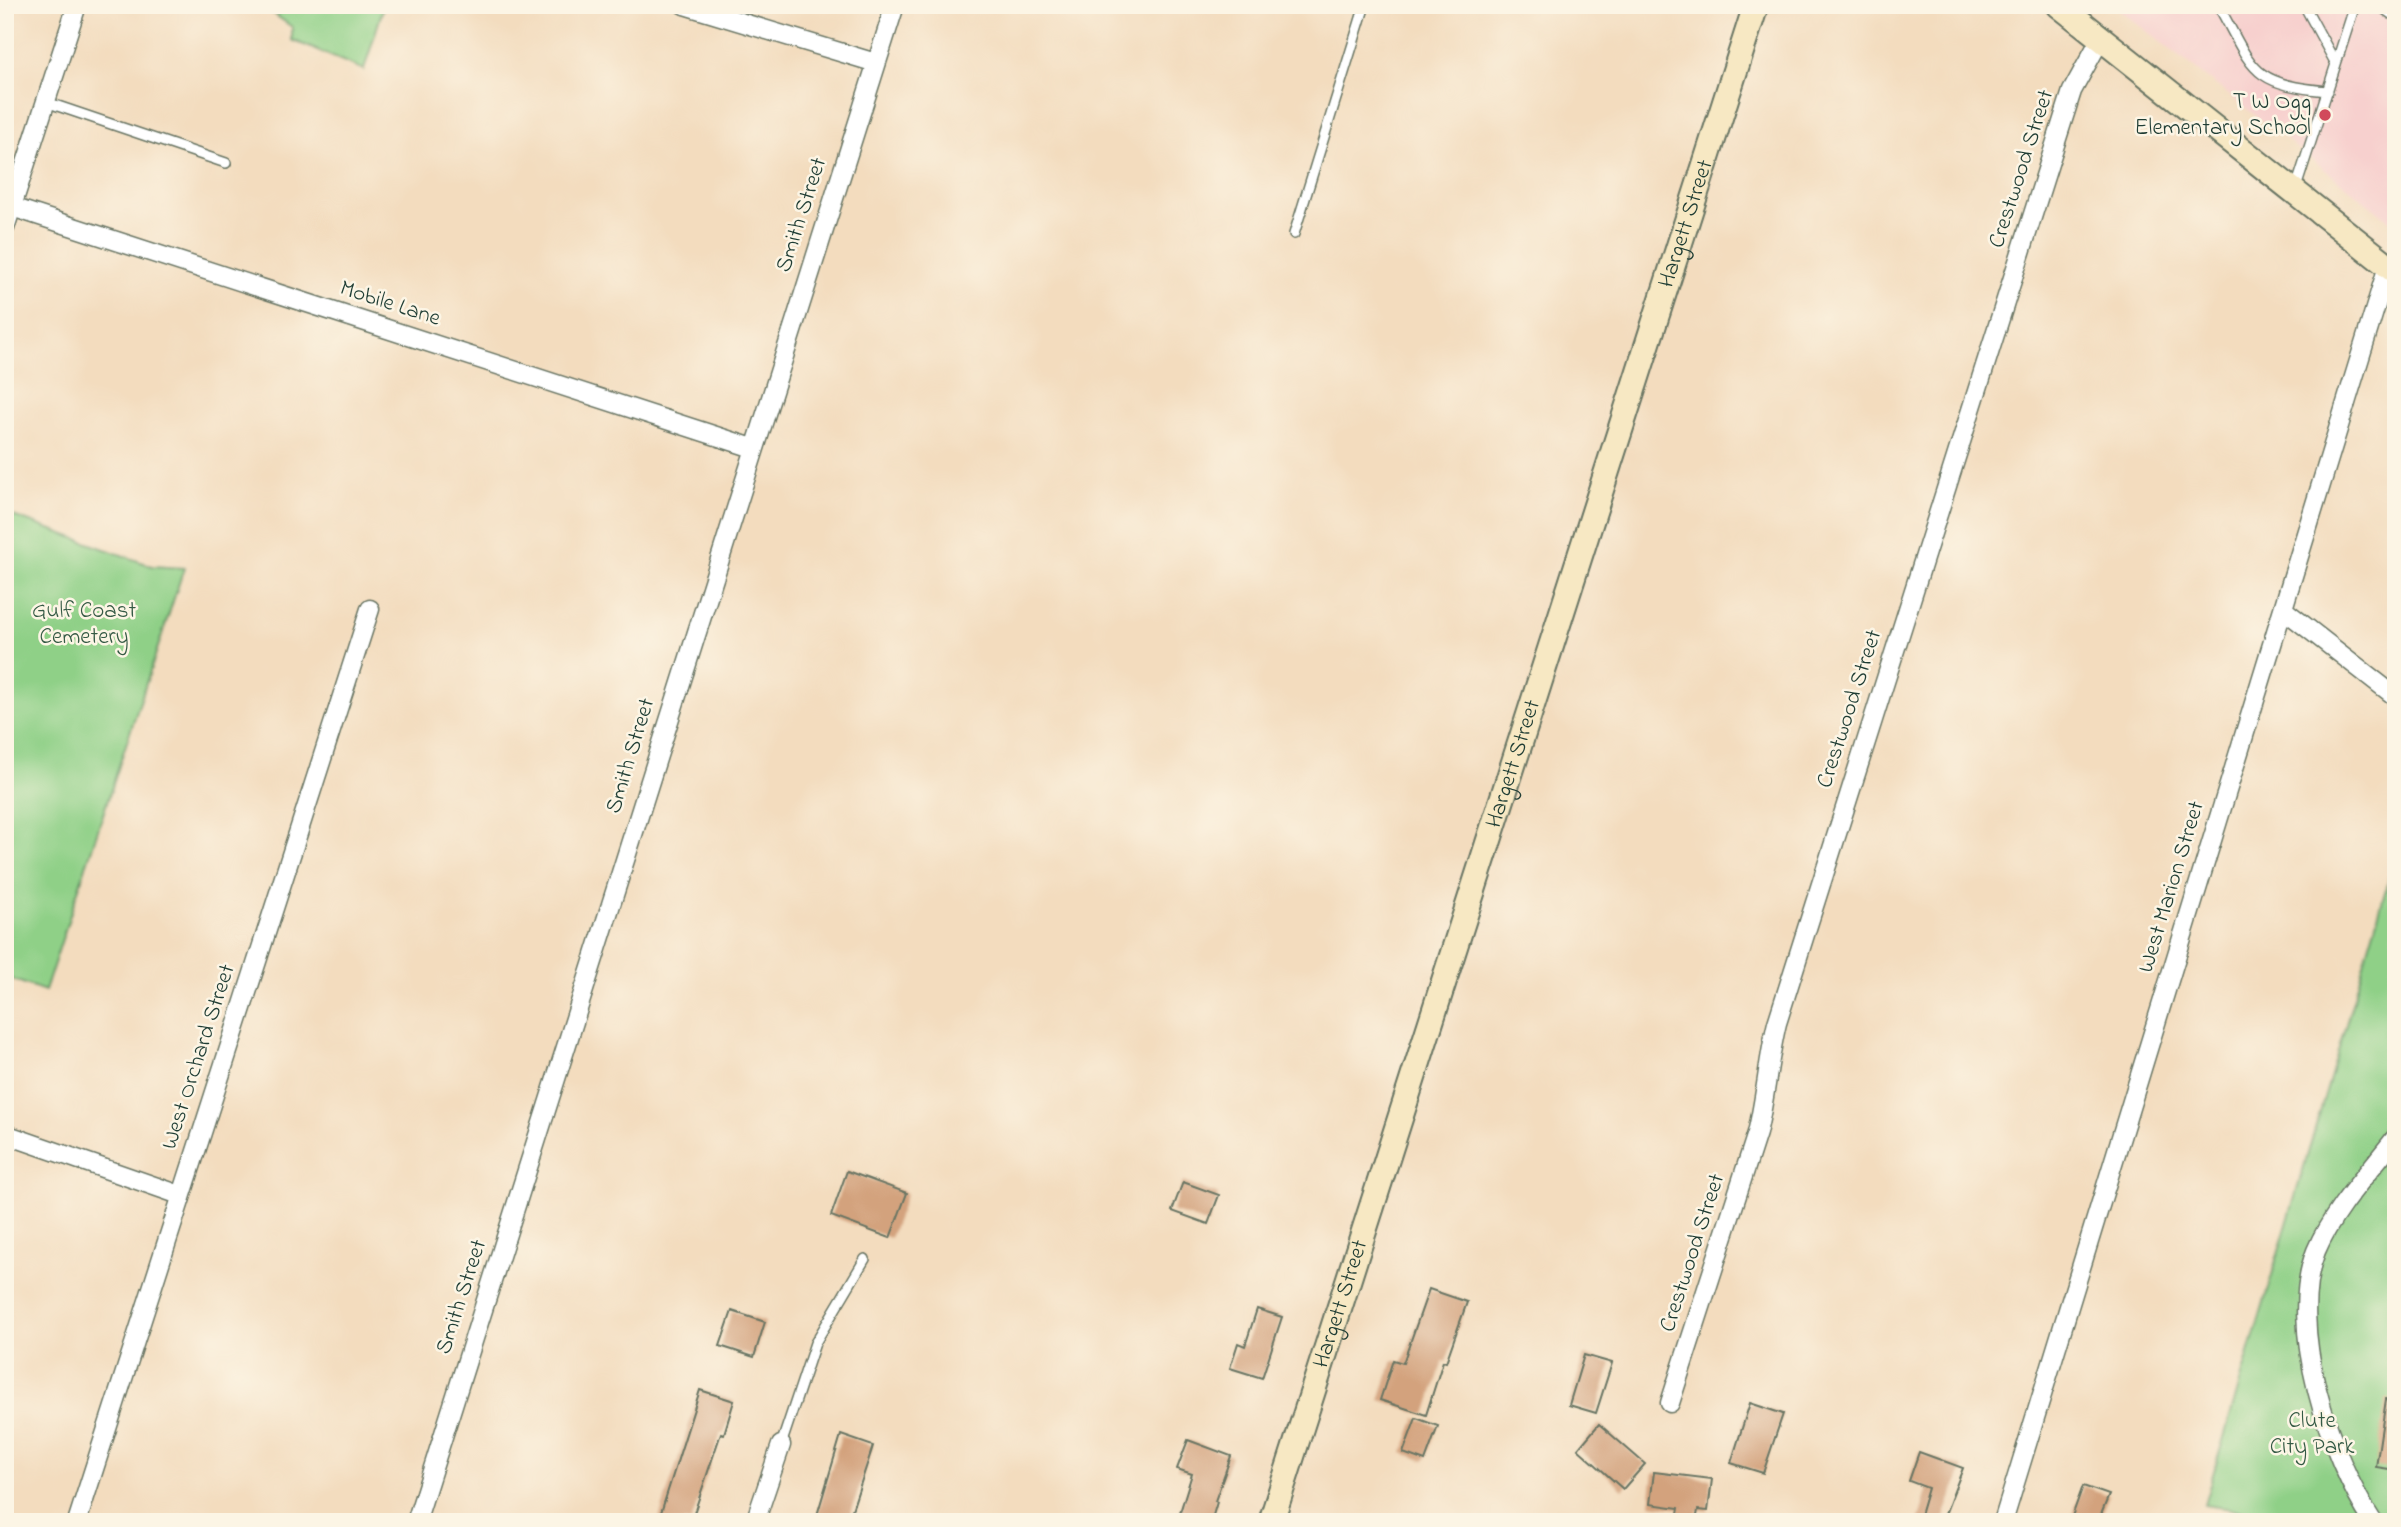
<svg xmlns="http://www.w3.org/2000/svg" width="2401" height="1527" font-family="'Indie Flower',sans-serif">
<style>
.built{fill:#f7d0ce}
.green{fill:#8fd087;stroke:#57865e;stroke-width:2}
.building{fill:#d3a27d}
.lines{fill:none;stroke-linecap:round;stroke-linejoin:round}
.lane-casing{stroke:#697564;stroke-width:12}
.street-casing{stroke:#697564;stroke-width:21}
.secondary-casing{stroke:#697564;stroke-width:28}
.lane{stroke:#fff;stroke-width:9}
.street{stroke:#fff;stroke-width:18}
.secondary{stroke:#f7e8c3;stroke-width:24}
.poi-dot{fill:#d1495b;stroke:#fcf5e5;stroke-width:2.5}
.labels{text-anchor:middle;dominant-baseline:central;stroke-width:5;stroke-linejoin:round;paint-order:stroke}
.poi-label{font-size:23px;fill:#1f3d34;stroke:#fcf5e5;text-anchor:end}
.street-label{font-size:23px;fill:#1f3d34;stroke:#fcf5e5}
.park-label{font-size:23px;fill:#355a45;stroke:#fcf5e5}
</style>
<rect width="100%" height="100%" fill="#fcf5e5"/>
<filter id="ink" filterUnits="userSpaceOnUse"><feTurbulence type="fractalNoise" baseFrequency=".0143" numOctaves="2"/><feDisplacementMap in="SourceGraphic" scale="14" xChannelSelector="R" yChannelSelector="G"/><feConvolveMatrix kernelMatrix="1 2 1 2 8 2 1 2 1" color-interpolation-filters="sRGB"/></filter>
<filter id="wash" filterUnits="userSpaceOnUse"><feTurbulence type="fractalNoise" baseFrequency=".00686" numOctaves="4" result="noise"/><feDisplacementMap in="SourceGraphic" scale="28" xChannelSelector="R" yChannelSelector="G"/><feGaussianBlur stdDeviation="1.57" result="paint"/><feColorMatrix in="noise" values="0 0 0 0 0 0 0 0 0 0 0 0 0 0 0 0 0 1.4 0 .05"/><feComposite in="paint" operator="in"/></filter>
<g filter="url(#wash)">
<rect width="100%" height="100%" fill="#f3dcbe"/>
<path class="built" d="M2113,5H2396V225Z"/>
<path class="green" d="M261,5H384L364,70L292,40V27Z
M5,513L152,566L184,568L45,991L5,977Z
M2396,855V1522H2316L2204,1505Z"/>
<g id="blocks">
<path class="building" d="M847,1171L907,1193L890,1238L831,1216Z
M1183,1182L1219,1195L1208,1224L1172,1211Z
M1429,1289L1467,1302L1446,1362L1443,1361L1426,1415L1380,1400L1393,1360L1403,1363Z
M1257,1309L1282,1317L1262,1378L1230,1368L1238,1343L1245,1346Z
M732,1311L765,1322L754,1357L720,1346Z
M1584,1355L1612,1363L1596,1413L1569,1405Z
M700,1390L734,1401L724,1434L721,1433L691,1522H658Z
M2386,1399L2396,1400V1470L2376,1467Z
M1750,1403L1783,1414L1763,1473L1731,1463Z
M1416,1418L1438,1426L1425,1461L1403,1453Z
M1599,1424L1645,1464L1623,1489L1578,1449Z
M841,1435L873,1446L848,1522H815Z
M1188,1440L1231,1456L1215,1501L1217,1502L1211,1522H1177L1192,1474L1177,1469Z
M1919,1452L1963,1468L1942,1522H1918L1928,1488L1909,1481Z
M1654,1472L1712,1479L1708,1511L1698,1510L1696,1522H1693L1677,1520L1679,1508L1650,1504Z
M2083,1486L2109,1495L2098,1522H2070Z"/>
</g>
</g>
<g filter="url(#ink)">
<use href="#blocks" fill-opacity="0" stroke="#697564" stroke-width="2"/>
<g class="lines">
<g class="lane-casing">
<path id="lane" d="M2218,5C2254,69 2249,84 2328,91
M2304,5L2336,64
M46,102L226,163
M2295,191L2355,5
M1294,234L1365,5
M781,1445L815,1343L865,1259"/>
</g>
<g class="street-casing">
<path id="street" d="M684,5L876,63
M2386,5L2396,12
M12,207L753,448
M5,228L77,5
M2283,609L2396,697
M5,1134L180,1195
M1670,1403L1757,1133C1766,1096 1768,1060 1777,1023L2072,91L2101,38
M77,1522L370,609
M416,1522L895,5
M755,1522L781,1445
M2003,1522L2388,266
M2373,1522C2330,1457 2286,1326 2316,1251C2333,1210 2369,1172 2396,1137"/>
</g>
<g class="secondary-casing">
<g id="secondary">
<path d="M2059,5L2396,272"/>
<path id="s1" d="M1271,1522L1756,5"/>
</g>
</g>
<use href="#lane" class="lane"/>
<use href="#street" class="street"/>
<use href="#secondary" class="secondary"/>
</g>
</g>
<circle class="poi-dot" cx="2325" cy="115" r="7"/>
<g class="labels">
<g class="poi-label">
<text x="2311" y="102">T W Ogg<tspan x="2311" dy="26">Elementary School</tspan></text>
</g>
<g class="street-label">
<text transform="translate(2022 169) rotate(-72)">Crestwood Street</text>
<text transform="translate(802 215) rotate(-72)">Smith Street</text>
<text stroke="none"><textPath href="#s1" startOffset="1363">Hargett Street</textPath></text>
<text transform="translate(390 304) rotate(18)">Mobile Lane</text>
<text transform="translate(1850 709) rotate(-72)">Crestwood Street</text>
<text transform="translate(631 756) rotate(-73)">Smith Street</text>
<text stroke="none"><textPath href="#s1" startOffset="796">Hargett Street</textPath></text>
<text transform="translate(2172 887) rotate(-73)">West Marion Street</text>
<text transform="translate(199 1057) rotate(-72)">West Orchard Street</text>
<text transform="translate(1693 1253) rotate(-72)">Crestwood Street</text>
<text transform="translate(462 1297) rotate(-72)">Smith Street</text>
<text stroke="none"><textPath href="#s1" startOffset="229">Hargett Street</textPath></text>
</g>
<g class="park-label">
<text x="84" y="611">Gulf Coast<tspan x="84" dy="26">Cemetery</tspan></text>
<text x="2312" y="1421">Clute<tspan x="2312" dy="26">City Park</tspan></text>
</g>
</g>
<rect width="2401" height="1527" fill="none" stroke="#fcf5e5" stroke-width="28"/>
</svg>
